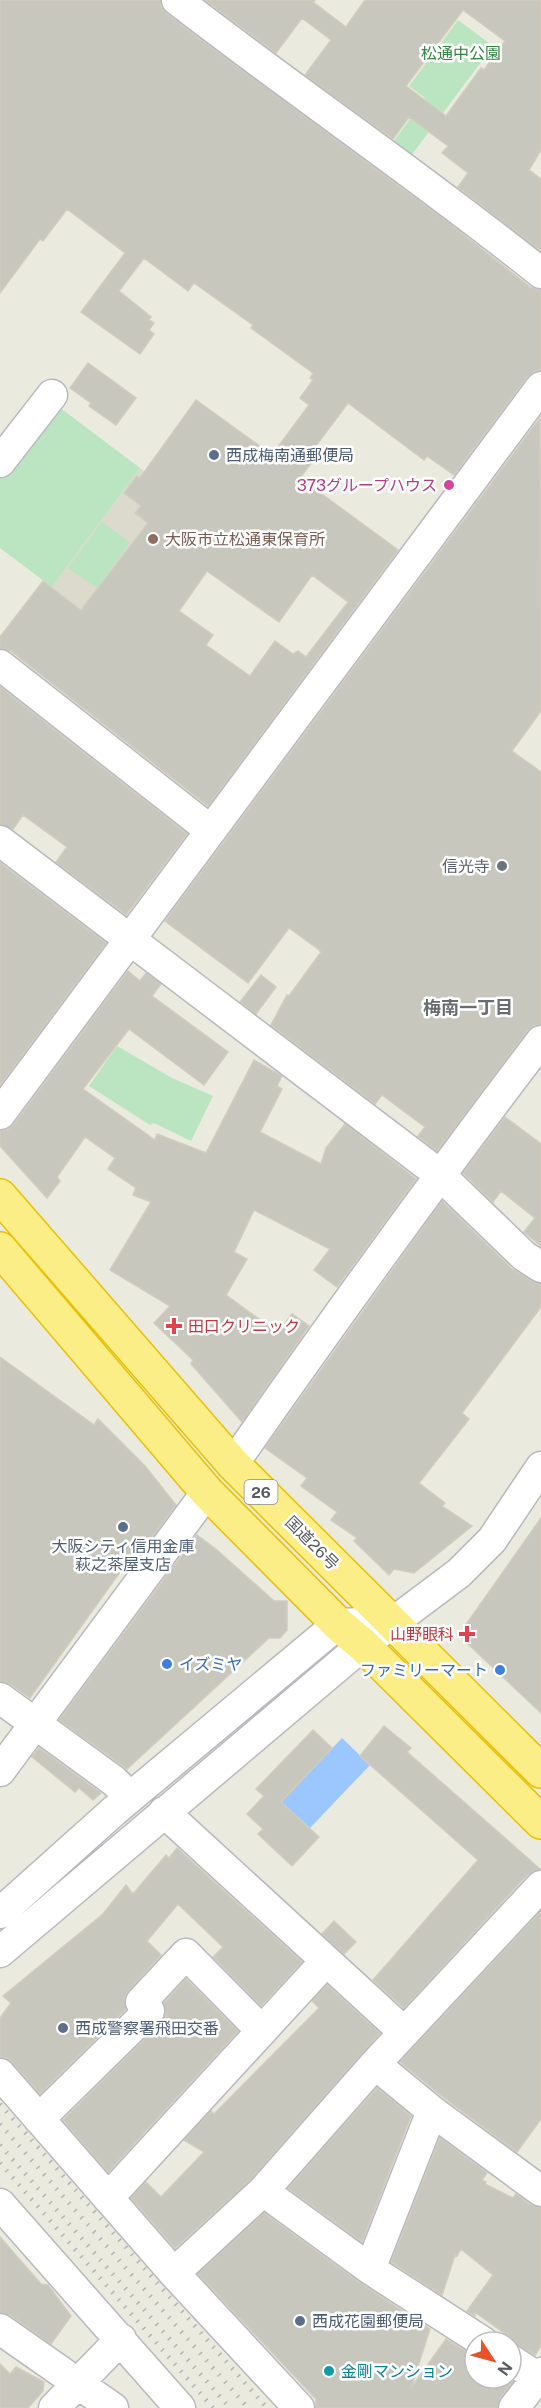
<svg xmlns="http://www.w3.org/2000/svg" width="541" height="2408" font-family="'Public Sans','Noto Sans JP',sans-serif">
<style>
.education{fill:#dbdacd}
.green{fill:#bbe4c0}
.water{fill:#9cc6fe}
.building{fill:#c8c7be;stroke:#d0cdbe;stroke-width:1.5;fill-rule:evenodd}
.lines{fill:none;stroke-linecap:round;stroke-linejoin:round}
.minor-casing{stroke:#b7b9be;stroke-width:33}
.highway-casing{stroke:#e9c001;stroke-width:36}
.minor{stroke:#fff;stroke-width:30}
.highway{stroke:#fcee86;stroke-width:33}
.rail{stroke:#b3b4b4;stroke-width:4.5;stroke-dasharray:1.5 8;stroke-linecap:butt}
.service-dot{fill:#5c6f8a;stroke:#fff;stroke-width:2}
.hotel-dot{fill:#d1479c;stroke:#fff;stroke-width:2}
.education-dot{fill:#8d6e63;stroke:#fff;stroke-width:2}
.worship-dot{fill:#6b7280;stroke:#fff;stroke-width:2}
.health-dot{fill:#e0444e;stroke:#fff;stroke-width:2}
.shop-dot{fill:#3f7fe0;stroke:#fff;stroke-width:2}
.culture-dot{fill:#0f9aa8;stroke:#fff;stroke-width:2}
.labels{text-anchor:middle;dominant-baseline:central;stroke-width:5;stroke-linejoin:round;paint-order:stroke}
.shield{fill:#fff;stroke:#8a8c90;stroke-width:1.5}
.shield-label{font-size:15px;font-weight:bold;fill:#585b60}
.park-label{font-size:16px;fill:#348343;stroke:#fff}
.service-label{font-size:16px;fill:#4e5e75;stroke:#fff;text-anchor:start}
.hotel-label{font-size:16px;fill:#b23c85;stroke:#fff;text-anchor:end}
.education-label{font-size:16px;fill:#785e54;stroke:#fff;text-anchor:start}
.worship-label{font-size:16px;fill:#5b616d;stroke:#fff;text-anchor:end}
.health-label{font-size:16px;fill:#be3a42;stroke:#fff;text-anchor:start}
.street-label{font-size:16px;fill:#585b60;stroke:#fff}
.shop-label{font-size:16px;fill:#366cbe;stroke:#fff;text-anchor:start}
.culture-label{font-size:16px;fill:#0d838f;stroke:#fff;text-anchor:start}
.neighbourhood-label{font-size:18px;font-weight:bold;fill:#696d72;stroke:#fff}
</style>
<rect width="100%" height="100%" fill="#ebeadf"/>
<path class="education" d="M140,468L201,515L113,633L52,587Z"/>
<path class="green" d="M458,20L493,46L407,161L389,148L425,98L409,86Z
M59,407L140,468L52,587L0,548V475Z
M102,522L130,542L97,588L68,568Z
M117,1046L172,1078L213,1096L191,1141L154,1123L150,1125L89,1086Z"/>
<path class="water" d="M342,1738L370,1765L310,1828L281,1802Z"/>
<path class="building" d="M0,0H160L161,7L167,14L212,48L441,217L530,287L541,290V370L534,371L527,377L454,475L427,456L424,460L348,403L312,451L318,454L300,478L398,550L208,806L11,651L0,648V637L43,581L81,610L148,523L135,513L141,506L124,493L137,476L140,478L196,400L272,455L309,405L300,398L313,380L310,378L313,373L251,328L253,325L194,283L188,291L144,258L119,291L151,317L149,320L154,323L149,330L154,334L140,354L81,312L125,253L67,209L43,241L40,239L0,293ZM207,571L279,622L312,575L348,602L306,657L298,651L293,654L275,641L250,676L206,645L213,635L179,611Z
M205,0H315L313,2L346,27L365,0H541V150L529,170L541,179V251L458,187L468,173L442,153L448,146L409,117L393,139L305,75L331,40L302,18L276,53ZM463,10L505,41L484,70L481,68L446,116L406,86Z
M88,363L136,398L116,425L89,406L91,403L70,388Z
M540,418L541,711L512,751L541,772V1024L534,1025L527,1031L437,1151L418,1136L425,1127L382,1095L375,1104L271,1025L287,995L289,996L321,952L318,949L289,928L248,983L165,921Z
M0,687L187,834L126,915L56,862L67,847L23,815L13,829L0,824Z
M0,863L106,943L0,1085Z
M128,971L140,981L146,973L161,984L152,996L228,1052L204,1085L129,1029L83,1089L155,1140L157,1134L206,1153L254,1060L282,1076L277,1086L282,1089L260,1132L321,1164L326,1148L345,1124L416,1179L337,1287L314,1270L330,1249L254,1210L234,1252L247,1259L226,1295L278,1333L292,1314L309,1326L242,1422L191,1364L193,1360L154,1323L170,1306L110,1270L151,1202L133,1195L136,1188L108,1169L115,1158L85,1137L57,1177L60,1181L47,1198L0,1146V1131L7,1130L14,1124Z
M261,975L276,987L256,1014L240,1002Z
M505,1117L541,1144V1246L524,1232L535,1218L501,1191L493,1202L463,1173Z
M442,1201L512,1269L532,1281L541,1284V1307L462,1413L469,1419L419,1483L445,1503L442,1506L472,1526L414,1573L394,1569L389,1575L354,1541L357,1538L331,1520L337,1512L301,1486L307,1478L265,1448Z
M0,1357L94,1425L98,1419L145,1466L176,1505L129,1568L125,1565L30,1698L10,1684L0,1681Z
M541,1518V1713L467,1643L465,1626Z
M197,1535L217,1550L274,1601H287V1630L280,1638H269L127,1769L59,1720Z
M384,1726L411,1748L407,1752L540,1869L528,1874L404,2008L373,1980L478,1860L360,1756Z
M313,1730L332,1748L281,1802L319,1837L292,1866L258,1834L263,1829L247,1814L264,1796L256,1789Z
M39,1748L101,1793L93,1800L79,1788L75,1792L32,1757Z
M177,1848L302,1962L261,2006L213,1957L223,1947L178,1904L147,1941L161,1955L128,1991L124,1998L126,2009L40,2094L13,2063L6,2058L0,2057V2018L11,2003L3,1996L103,1914L126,1885L133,1894L166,1855L169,1858Z
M541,1911V2119L517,2152L443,2097L400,2062Z
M334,1921L356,1942L344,1954L322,1934Z
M186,1979L238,2031L108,2172L63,2120L161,2023L166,2015L164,2003Z
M327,1985L380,2033L251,2179L175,2248L131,2198L146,2182L161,2197L204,2152L184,2140L211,2111L214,2114L319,2008L312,2001Z
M377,2088L411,2116L362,2242L288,2188Z
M440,2138L487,2173L482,2180L486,2182L485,2184L513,2198L516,2194L531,2205L541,2208V2346L535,2355L520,2346L511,2343V2338L475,2312V2316L467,2311L493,2275L461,2249L457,2256L455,2255L442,2295L391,2262Z
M264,2213L360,2283L430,2329L411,2388L446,2339L475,2357V2378H507L513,2382L500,2398L497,2408H316V2399L198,2274Z
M0,2237L41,2284L48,2285L71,2316L51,2344L10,2315L0,2312Z
M0,2364L10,2374L16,2367L44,2382L43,2391L28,2408H0Z"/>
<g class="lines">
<g class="minor-casing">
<path id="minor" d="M177,0C297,93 423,178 541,273
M0,462L52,395
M0,665L210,830
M0,841L439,1174L524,1256L541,1267
M0,1114L541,387
M233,1464C333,1321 435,1180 541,1041
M0,1698L114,1781L122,1789
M0,1771L207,1492
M164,1812L404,2032
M0,1913L115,1810L338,1624L362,1623
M0,1952L363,1645L459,1573L492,1540L541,1467
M375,2064L432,2111L541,2191
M0,2074L172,2271L299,2408
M39,2119L149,2011L141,2002L186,1954L262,2031
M263,2191L370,2269L483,2342
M108,2198L326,1961
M0,2204L180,2408
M370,2269L432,2111
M174,2273L263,2191L375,2064L541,1886
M0,2329L113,2408
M511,2360L537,2377
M54,2408L121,2339
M514,2408L541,2373"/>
</g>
<g class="highway-casing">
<path id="highway" d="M0,1196L233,1464L541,1771
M0,1249L207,1492L338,1624L363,1645L541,1822"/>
</g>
<use href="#minor" class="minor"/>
<use href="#highway" class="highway"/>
<path class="rail" d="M0,2104L267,2408
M0,2124L248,2408
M0,2145L230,2408
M0,2163L213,2408"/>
</g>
<g class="service-dot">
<circle cx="214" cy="455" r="6"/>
<circle cx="123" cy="1527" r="6"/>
<circle cx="63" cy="2028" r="6"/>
<circle cx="300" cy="2321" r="6"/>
</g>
<circle class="hotel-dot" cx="449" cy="485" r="6"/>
<circle class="education-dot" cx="153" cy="539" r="6"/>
<circle class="worship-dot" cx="502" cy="866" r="6"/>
<g class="health-dot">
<path d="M171 1317h6v6h6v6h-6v6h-6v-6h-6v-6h6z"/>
<path d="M464 1625h6v6h6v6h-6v6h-6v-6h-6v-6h6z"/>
</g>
<g class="shop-dot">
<circle cx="167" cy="1664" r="6"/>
<circle cx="500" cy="1670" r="6"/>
</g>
<circle class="culture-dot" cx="329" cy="2371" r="6"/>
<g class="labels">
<rect class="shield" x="244.5" y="1480" width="33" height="24" rx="4.5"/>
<g class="shield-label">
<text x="261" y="1492">26</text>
</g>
<g class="park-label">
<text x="461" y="53">松通中公園</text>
</g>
<g class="service-label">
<text x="226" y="455">西成梅南通郵便局</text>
<text x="123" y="1546" text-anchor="middle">大阪シティ信用金庫<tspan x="123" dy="18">萩之茶屋支店</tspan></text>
<text x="75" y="2028">西成警察署飛田交番</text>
<text x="312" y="2321">西成花園郵便局</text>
</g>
<g class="hotel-label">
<text x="437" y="485">373グループハウス</text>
</g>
<g class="education-label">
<text x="165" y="539">大阪市立松通東保育所</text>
</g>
<g class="worship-label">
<text x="490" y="866">信光寺</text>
</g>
<g class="health-label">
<text x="188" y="1326">田口クリニック</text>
<text x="454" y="1634" text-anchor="end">山野眼科</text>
</g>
<g class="street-label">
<text transform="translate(312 1543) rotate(45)">国道26号</text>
</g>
<g class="shop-label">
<text x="179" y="1664">イズミヤ</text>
<text x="488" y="1670" text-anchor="end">ファミリーマート</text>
</g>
<g class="culture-label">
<text x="341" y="2371">金剛マンション</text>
</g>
<g class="neighbourhood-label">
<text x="468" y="1007">梅南一丁目</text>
</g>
</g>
<g transform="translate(493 2360) rotate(126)"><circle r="28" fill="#ffffff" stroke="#bcbdbf" stroke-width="1.5"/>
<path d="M0-4.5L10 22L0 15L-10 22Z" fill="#e75229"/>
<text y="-9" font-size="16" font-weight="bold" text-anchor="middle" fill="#585b60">N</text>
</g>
</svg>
